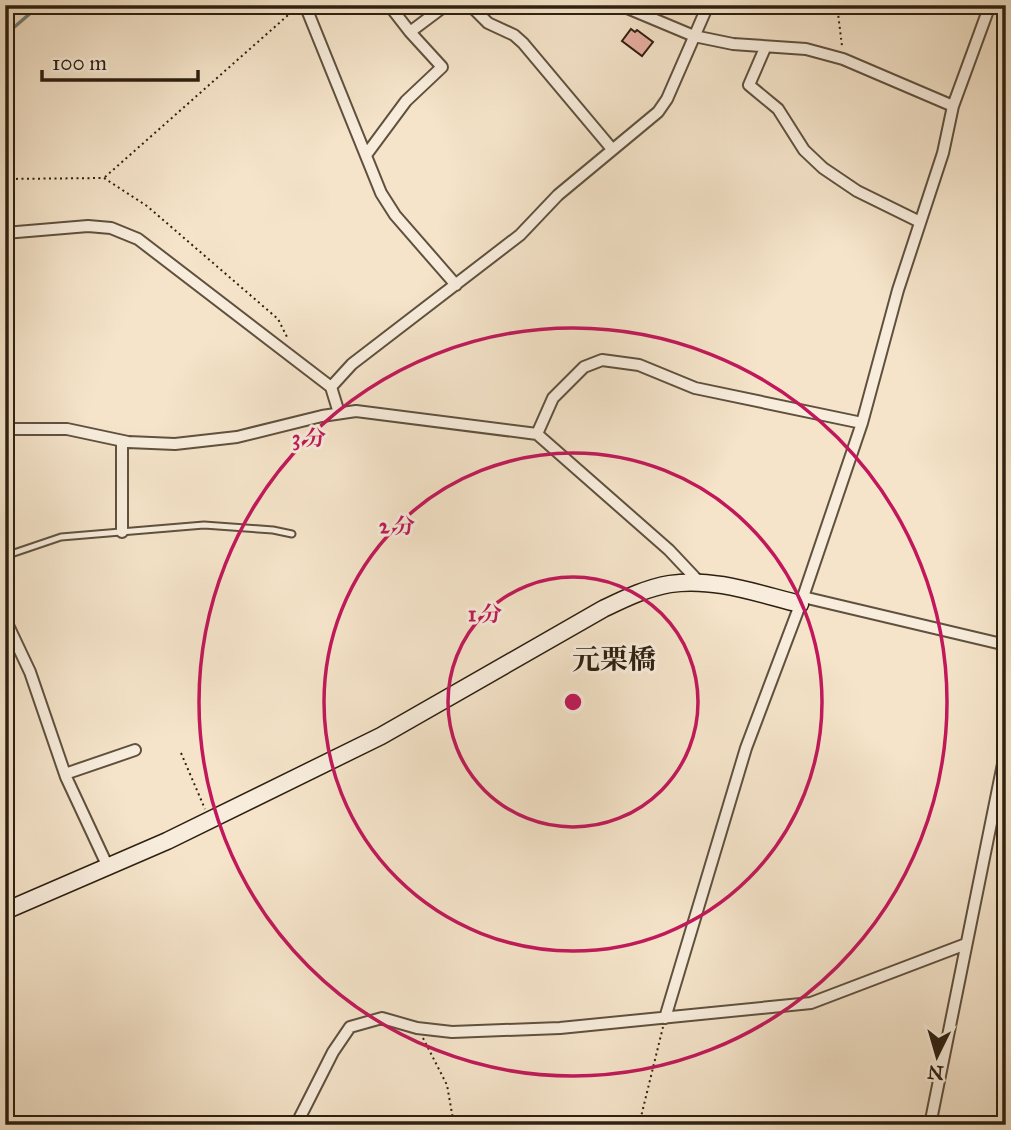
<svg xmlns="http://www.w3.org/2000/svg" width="1011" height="1130" font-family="'IM FELL Great Primer','Noto Serif JP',serif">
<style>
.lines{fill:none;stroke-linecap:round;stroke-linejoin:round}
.stream{stroke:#707f78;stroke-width:3.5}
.building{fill:#e8afa2;stroke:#2d2010;stroke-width:2}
.lane-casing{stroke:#5f513e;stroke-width:9}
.street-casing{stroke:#5f513e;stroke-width:14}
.secondary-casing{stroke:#2d2010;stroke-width:19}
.path{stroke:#2d2010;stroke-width:2;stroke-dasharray:2 3.5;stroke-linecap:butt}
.lane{stroke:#f8eddd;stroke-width:5}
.street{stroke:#f8eddd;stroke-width:10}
.secondary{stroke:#f8eddd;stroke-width:16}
.ring{fill:none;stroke:#c2185b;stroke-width:3.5}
.labels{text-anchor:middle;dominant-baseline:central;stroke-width:6;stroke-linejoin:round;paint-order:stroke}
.quarter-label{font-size:28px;font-weight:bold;fill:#2d2010;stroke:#f8eddd}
.centre{fill:#c2185b;stroke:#f8eddd;stroke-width:3.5}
.ring-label{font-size:21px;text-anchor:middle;font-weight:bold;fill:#c2185b;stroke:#f8eddd;stroke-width:6;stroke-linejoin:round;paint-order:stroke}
</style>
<rect width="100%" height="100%" fill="#f5e4ca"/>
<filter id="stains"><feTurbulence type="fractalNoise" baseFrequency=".00286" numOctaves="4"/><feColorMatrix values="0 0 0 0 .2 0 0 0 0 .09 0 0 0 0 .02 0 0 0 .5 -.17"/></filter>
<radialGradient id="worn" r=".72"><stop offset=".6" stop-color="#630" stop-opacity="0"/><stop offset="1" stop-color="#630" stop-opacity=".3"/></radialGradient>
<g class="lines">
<path class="stream" d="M5,35L40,5"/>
</g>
<path class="building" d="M631,29L635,32L637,30L653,42L642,56L622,41Z"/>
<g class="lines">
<g class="lane-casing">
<path id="lane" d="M5,556L61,537L204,525L273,530L292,534"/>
</g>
<g class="street-casing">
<path id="street" d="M305,5L381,193L395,215L456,285
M389,5L410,32L446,5
M470,5L488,23L514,35L523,43L612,149
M620,5L694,36L733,44L806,49L843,59L953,106
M765,48L749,85L778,109L804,150L823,168L857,191L920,222
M366,155L406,101L442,67L410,32
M5,233L88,226L111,228L138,239L331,387
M339,413L331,387L352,364L520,235L558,195L658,112L667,99L708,5
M5,429H67L128,442L175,444L237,437L322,416L356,411L537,434L669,550L701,584
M537,434L553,398L584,367L602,360L639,365L695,388L862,423
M122,441V532
M803,597L1006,645
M5,619L30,672L66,777L108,867
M65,774L135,750
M665,1018L746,748L803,597L862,423L898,290L943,153L953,106L990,5
M296,1125L333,1052L350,1027L382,1018L417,1028L452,1032L560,1028L811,1003L966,944
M930,1125L1006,749"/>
</g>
<g class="secondary-casing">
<path id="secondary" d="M5,911L167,841L381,736L603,609C624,599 646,588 670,584C713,577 759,594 800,604"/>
</g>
<path class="path" d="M837,5L842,46
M105,177L295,9
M5,179L104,178L147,206L278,319L288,339
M181,753L205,809
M423,1038L447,1085L454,1125
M639,1125L663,1027"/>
<use href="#lane" class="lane"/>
<use href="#street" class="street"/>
<use href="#secondary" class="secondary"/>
</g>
<g class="ring">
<circle cx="573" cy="702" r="125"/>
<circle cx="573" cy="702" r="249"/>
<circle cx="573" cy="702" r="374"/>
</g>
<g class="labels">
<g class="quarter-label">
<text x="614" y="659">元栗橋</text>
</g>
</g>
<circle cx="573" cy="702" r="10" class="centre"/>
<g class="ring-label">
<text x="309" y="445">3 分</text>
<text x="397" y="533">2 分</text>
<text x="485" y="621">1 分</text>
</g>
<rect width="1011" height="1130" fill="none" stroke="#f5e4ca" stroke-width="28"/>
<rect x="7" y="7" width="997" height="1116" fill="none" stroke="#2d2010" stroke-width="3.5"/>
<rect x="14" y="14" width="983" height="1102" fill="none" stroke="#2d2010" stroke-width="2"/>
<g transform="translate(937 1056) rotate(185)" stroke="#f8eddd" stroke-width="5" paint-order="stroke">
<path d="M0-5L12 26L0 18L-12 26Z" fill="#2d2010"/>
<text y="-10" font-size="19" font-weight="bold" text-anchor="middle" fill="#2d2010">N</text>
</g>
<path d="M42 70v10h156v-10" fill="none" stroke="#2d2010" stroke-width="3.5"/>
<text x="52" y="70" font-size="21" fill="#2d2010" stroke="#f8eddd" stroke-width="5" paint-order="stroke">100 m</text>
<rect width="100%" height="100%" filter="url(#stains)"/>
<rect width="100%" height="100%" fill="url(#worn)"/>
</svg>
